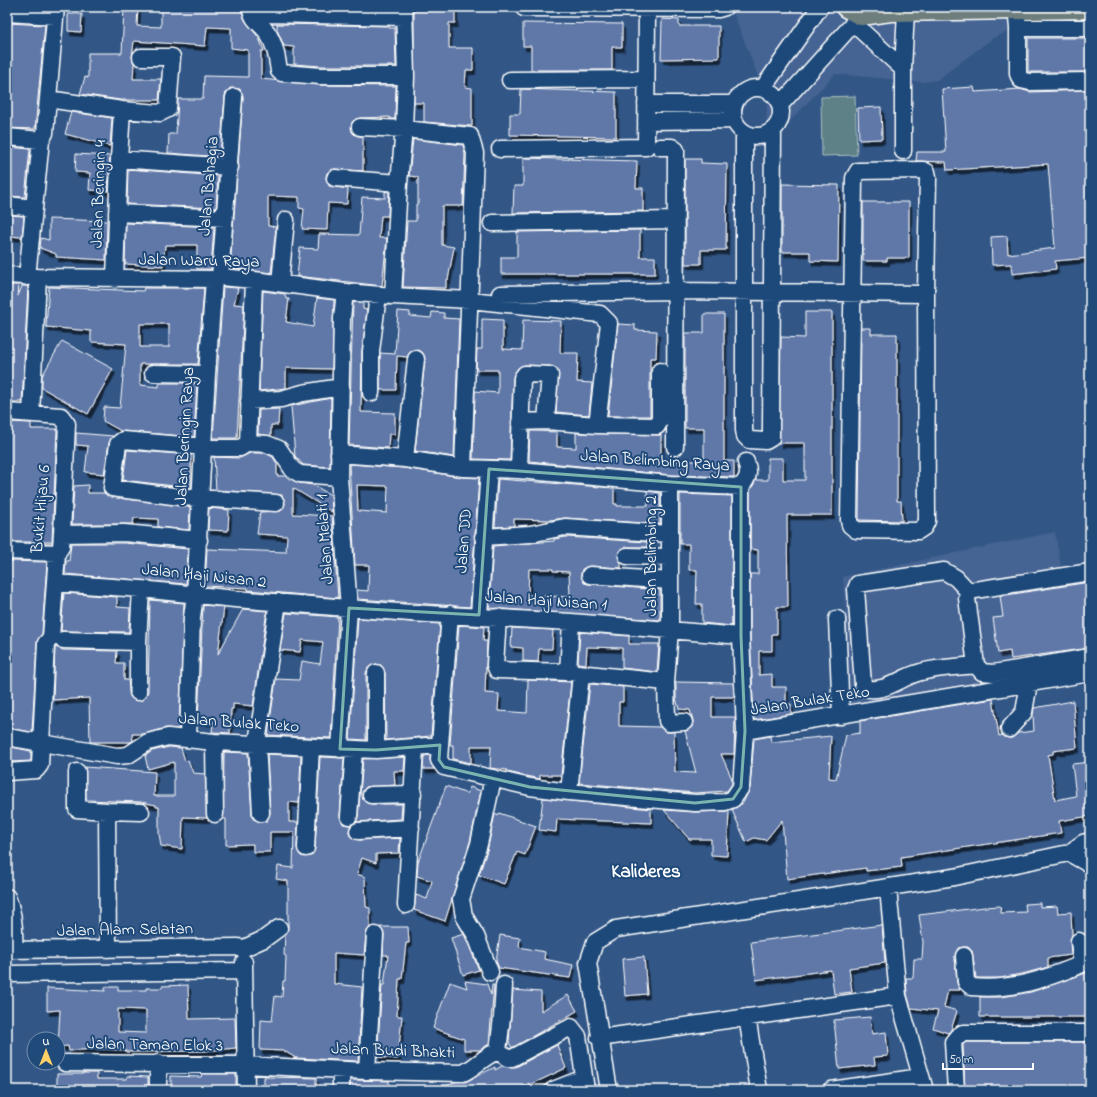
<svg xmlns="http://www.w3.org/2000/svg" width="1097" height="1097" font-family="'Indie Flower',sans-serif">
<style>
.built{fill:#446493}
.green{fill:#5d8186;stroke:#aec0c2}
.building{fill:#6078a8;stroke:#fff;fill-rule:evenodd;filter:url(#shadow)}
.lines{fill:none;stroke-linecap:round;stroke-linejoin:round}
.minor-casing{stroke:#fff;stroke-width:19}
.major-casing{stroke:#fff;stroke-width:23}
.minor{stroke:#1f4a7a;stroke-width:16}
.major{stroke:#6d7e7c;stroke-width:20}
.marked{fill:none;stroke:#7bb4af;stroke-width:3;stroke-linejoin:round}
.labels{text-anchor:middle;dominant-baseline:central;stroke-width:4;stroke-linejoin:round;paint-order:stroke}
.street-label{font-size:17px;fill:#fff;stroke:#1f4a7a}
.quarter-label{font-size:19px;font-weight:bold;fill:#fff;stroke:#1f4a7a}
</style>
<defs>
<filter id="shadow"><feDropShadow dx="2.5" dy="4.5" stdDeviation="0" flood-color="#0009"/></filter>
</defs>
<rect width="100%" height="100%" fill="#325787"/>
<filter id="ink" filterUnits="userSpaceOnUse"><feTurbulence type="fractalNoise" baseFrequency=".025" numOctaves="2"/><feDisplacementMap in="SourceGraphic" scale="8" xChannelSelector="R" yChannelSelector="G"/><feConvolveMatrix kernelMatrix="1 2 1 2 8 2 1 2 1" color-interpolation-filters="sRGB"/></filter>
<g filter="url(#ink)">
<path class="built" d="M731,7H1065L993,38L937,80L923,82L835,74L766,146L767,99Z
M1055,532L1062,572L1090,567V670L851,709L843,577Z"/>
<path class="green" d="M855,96L857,155L822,156L821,97Z"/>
<path class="building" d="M124,7H138L137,26L161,27V7H240L245,20L259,38L264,51H261V79L320,85L396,86L395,119H390V117L360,118L352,122V132L355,135L363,137V171L335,169L327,173L326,178L329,186L348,189L347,204L328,203L327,230L302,229L304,209L299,208V197L268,196V226L276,227L271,273L230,268L243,98L240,89L230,88L225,96L220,157L168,153L169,134H176L178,99H203L204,76L248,77V50L231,48V28L207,27L205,46L134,41L132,57L134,63L133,79H161L159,100H120L80,94L85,77L88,78V53H122Z
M414,7H455V23H449V48H473V70H466L465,87L472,88V126L424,122V103H414Z
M68,14H82L81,32L68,31Z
M662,19L679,20V26H719V58L661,59Z
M7,23L45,25L35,129L7,128Z
M523,23L622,24V47H612V70H531V46H523Z
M277,24L389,26V28H395L396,66H321L294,64V47L284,46L277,30Z
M1028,38H1090V72H1028Z
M974,87L975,92L1020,89L1030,92L1090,90V258L1055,261L1056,269L1012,274L1011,264L992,265L991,237L1007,236L1008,254L1055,248L1048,164L947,170L946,162L916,161L917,152H946L942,89Z
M521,89L616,92V137L510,135V114H520Z
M881,107L882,139L859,140L858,108Z
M71,112L112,118L110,146L65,134Z
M413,139L463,145L465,154L463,206H442V245L454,247L448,280H446V288L403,287L407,221H416V204H418V177L409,176Z
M7,147L30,149L25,197L7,196Z
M76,154L110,156L108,191L89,190L90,173L75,172Z
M523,158L637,161L636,188H643V211L513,213L514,186H523Z
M685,159H701V163L727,164L726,250H701V264H685Z
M128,169L218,176L216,208L127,204Z
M782,184L839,185L838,262L810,261V252H782Z
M385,191L389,192L388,216H381L379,238H387L382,286L297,276L300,248L318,249L319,234L359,235L362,197L385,198Z
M863,202H909V258H887V261H863Z
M7,215L24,216L22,237L7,236Z
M49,219L107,221L106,260L56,257V254L40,248L41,238L49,240Z
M126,223L214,227L211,269H197V245H165L163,266L125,264Z
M640,230V257H655V274H501V257H517V232Z
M7,285H19L18,296L22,286H28L22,402H7Z
M49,287L143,291L144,288H204L198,364H140V385L159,387V383H197L194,437L121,431L103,421L104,407L120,408L126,344L91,342V331L46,327ZM140,324H169V347H140Z
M223,287L238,288L234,304L244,305L237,438H213Z
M263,291L285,294L286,299H289L286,322L313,327L317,298L334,300L332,369L286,368V388L259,391Z
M353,302L363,303V309L367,310L362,351L361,412L395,413V434H389L388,448L349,445Z
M398,311L410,312V316L431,318L432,312L444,313V318L459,319L454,457L415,451L425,360L422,352L413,350L407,357L397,356L396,390H380V353L395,354Z
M805,312H832V515H787L788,607H777V634H772V651H759V675L772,674V687H786V704H791V714L754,720L750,636V574H758V550L750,549V490L756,480H768V458H783V480H805V443H779L781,337L805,338Z
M704,314H724V461H734V477L671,475L529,461L530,431H535L557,432V447L576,448V433L661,435V461H704V428H685V333H704Z
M482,319L503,320V349L522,350L523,320L561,321L560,353H578L577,382L592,383L589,415L556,412L558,371L550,366L525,365L518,368L513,378L510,460L473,459L475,391L498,393V370H476L477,349H482Z
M618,324L635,325V330L657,331L656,358H650V416H608Z
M861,328H871V334H897V501H901L902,521L859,520Z
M62,341L113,369L88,414L42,388V376Z
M331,398L330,467L303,465L295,456L291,406Z
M279,409L278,425H271V436L258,434L259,410Z
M8,422L31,423V429H57L52,542H7Z
M76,433L113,436L109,443L104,474L85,472L88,446L76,445Z
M127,450L191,455V488L123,480Z
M250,453H265L273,457L277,464V476H286L299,483L313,485L331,495L332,512L293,488V514L332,516L338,598L248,590V588L205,586L207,549L286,552L287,536L257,534L260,512L281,511L285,504L282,495L216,490L214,457L240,458Z
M349,464L404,468L462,477L479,478L470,607L358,599L357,590L368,591L369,565H355ZM357,485L388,486L387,513L358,511Z
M498,479L614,488V504H617V506H648L647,491L660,493V524L565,518L550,520L514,519V526L495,527Z
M88,485V493H104L111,497L190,507L189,530L158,527V519L134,518L133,524H72L74,486Z
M680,494L732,496V626L702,623V604H696L697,570H689V544H680Z
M209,508L229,510L228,531L208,530Z
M566,537L647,542V547H627L619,551L618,556L621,563V568L590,566L582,569L581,575L584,583L589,584L660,590V620L489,608L493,546L554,541V539ZM529,569H553V571L569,572L570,597L528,595Z
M71,543H124L188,549L186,584L65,574L66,561H69Z
M7,561L47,562L42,634L37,643L32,732L7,728Z
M1090,582V648L1011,659L1010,651L998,653L993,618L1003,617L1000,596Z
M64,593L117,597V607L130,608L129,632L61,631Z
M150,600L184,603L179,729L166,728L144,734H132L133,741L130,742H90L89,698L53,700L55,647L63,650L117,651L116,663H124V680H128L130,696L134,700H142L148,692Z
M203,605L224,607L218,654L243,609L267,611L253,706L233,704V709H231L230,733L212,732L213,722L198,720Z
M286,613L338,617L331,738L268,735L276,679L299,680L302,661L320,664L323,642L302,640L300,652L280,650Z
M358,618L440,624L431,736L386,740L385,673L381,665L376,664L368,668L366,673V740L350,739Z
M459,625L484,627L483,641H487L485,693L499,694L498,711L527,713L528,680L571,682L561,775H540V779L507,772V770L490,768L491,746H471V763L453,759V745H450Z
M512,628L553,630L552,649H539L538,662L523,661V648L511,647Z
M580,632L629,636V644H659L657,672L622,668V648L587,647L586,664L578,663Z
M676,682L733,683L734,697H712V717H735L734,754H721L732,779V784L727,791L695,793L579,783L590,684L623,687V702H619V726L660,727L666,732H674L675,772L696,773L685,731L692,727L693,721L690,710L679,709L676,698Z
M993,699L999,736L1002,735L1008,738H1012L1018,733L1034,731L1033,715L1034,708L1073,701L1077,748L1053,751V754L1048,755L1055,800L1076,796L1072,764L1090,762V816L1059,821L1061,833L901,857L902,867L866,871V868L787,879L782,820L766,840L754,838L746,842L732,810L743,803L750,788L754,739L770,736L771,742L831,736L829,778L836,779L846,735L860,733V721Z
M11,747L31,751V761L10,762Z
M169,747L181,748L185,761L188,760L193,773L205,774L207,818L183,817L182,849L161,846L159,833V807H156V805L141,802L86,800L85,767L155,772L154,796H174V762L148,769L145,756L152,751Z
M224,752L248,753L252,814L253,819L261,822L267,821L270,813L267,754L301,756L299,803L289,802V822H298L297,848L301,856H311L315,849L320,757L344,758L340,816L343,824L351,825L349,831L350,836L359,840L400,838L399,853L376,854V863L362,858L357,874L365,877L366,907L370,908V927L366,934L364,955L334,953V984L362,987L358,1061L296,1058L284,1051L260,1050L261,1020L272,1021L275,996L282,997L283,981H285L286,956L284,955L285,935L288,927V881L276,879L278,866L293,868L294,832H270V852H253V844L226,845V819H223Z
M430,755V760L434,769H423L424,756Z
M405,757L404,771H394L395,785L366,787L362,795L363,800L371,804H402L401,819L356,822L358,817L363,759Z
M446,786L467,794L470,787L481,791L470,842L445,921L414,910L416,895L427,899L432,881L417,876L418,862Z
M543,798L651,809V823L557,819L556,832L539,830Z
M664,810L695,812L729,811L727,856L711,855V839H689Z
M499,813L536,826L525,855L517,852L504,884L479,875L488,847L495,814L498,816Z
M1040,903V907L1057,906L1058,913L1071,912L1072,935L1070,942L1071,955L1048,958V967L1026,973L1000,978H976L972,951L968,947H963L958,948L955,956L957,983L960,990H948L944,1007L957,1011L951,1030L948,1033L933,1028L938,1011L911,1008L907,994L906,978H913L914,959H922L923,942L919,915L985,907L1000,906L1001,913L1026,912L1025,904Z
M882,925L885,963L849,968L852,992L834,994L831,970L756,980L751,942Z
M380,927H408L409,943H406L402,979H399L397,1016H402L398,1059L377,1057L382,985H384L388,955H383L384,935Z
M464,934L479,970L463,975L451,938Z
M500,935L520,938L519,947L545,952L544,959L573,965L570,978L499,968L496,961Z
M644,957L647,994L625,996L622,959Z
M1090,969V1017H980V997H1002L1031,992L1072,978L1086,973Z
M465,981L487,984L491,995L492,985H494L489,1044L480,1050H464V1039L433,1028L450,982L467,988Z
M188,985L189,1019L235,1018L236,1048L204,1051L126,1052V1050L93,1049L69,1051L68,1046L58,1047L60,1010L47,1011V988L105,991V987H118V990H146V988H162V986ZM118,1009L146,1010V1033L118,1032Z
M513,990L541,992V1011L568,995L577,1011L512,1048L509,1042Z
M870,1017L872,1034L886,1032L888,1056L874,1057L875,1065L839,1069L834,1020Z
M966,1042H1090V1090H965L963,1045Z
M557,1045L566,1068L530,1085L529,1083L517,1090H439L455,1082L467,1081L495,1067V1070L502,1066L516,1067Z
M83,1073H97V1079H127V1076L148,1077V1090H57V1074H83Z
M202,1074H236V1090H171V1076L201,1077Z
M264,1077L316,1078V1090H264Z
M350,1080L389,1081V1090H350Z"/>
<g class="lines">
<g class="minor-casing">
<path id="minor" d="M250,7C253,21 259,22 267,32C275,44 277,57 279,71L282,73L321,76H406
M524,8L718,9L725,7
M895,8L906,11L903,69V151
M7,13L55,16
M268,14L404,17
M1017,18L1018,28H1090
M853,23L903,69
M1018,28V74L1021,80L1030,82L1090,81
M510,80L646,79
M733 112a24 24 0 1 1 48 0a24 24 0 1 1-48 0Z
M763,88L820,7
M48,99L122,110L160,113L168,109L172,57H141
M646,104H734
M781,104L861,15
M646,121L734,120
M360,127L404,129L470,136L475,153L463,468
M744,133V430L745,436L749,440L766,441L771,438V430L773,131
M7,137L41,140
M660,147H672L676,150
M500,149L646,147L647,7
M119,159L230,167
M923,170L927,172L928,177L926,294L927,521L924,527L918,531L856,530L850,525L849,520L854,178L858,171Z
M335,178L399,183
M7,205L34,208
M117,213L225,218
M492,223L676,220
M7,275L38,277L214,279L220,277L254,280L345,292L393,296L470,300L600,314L609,323L597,425
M27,277L41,140L45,133L56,7
M220,277L234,97
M115,279L119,159L122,110
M280,283L286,220
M500,294L676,291L926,294
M393,296L399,183L404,129L406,76L404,7
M153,373L207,374
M371,393V351L378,295
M249,401L281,399L303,393L341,387
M7,412L61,416L67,424L62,534L61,547L57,553L51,638L46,643L40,765L36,770L7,772
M31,414L38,277
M520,422L546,421L597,425L657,426L660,421V371
M248,443L254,280
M675,447L676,150
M405,459L416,359
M519,470L522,378L525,374L550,375L546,421
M670,484V629L666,682L667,721L669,723L684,722
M741,487C748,478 750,473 746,462
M276,503L180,497L112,488L118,444L123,440L217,448H240L248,443L267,444L279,449L293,470L300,474L339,477
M62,534L124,533L199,540
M483,537L530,534L565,527L670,534
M7,551L57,553
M627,556L670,557
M1090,572L975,590L969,592L967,598L976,665L982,672L993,673L1090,657
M590,575L670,581
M55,583L141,589L235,599L410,613L571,622L741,636
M969,592L956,578L944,571L858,584L856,589L863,685L865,688C885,694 902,676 921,672C938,667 958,667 976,665
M479,615L489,469
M498,617L495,665L497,670L568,672L666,682
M837,619L841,716
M63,640L138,642L141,589
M138,642V692
M568,672L571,622
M376,673V750
M1009,729L1024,712L1029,683
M745,731L1090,673
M7,737L117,756L128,755L148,742L168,737L214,742L376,750L440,745L439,760L444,767L530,787L569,792L695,803L725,802L733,799L741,787L745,731L741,636V487L670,484L519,470L463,468L405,459L339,454
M188,738L192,617L195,595L207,374L214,279
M214,742L215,814
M440,745L450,614
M340,749L349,608L339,477L342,318L345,292
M77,772V809L107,811L108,949
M569,792L581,674
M371,795L413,794
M107,811L141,812
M261,813L257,743L278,602
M349,816L354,750
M358,831L411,828
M306,848L311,747
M1069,853L1085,862H1090
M888,888L898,996L925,1090
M7,897C14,913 15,933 14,950
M406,905L415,748
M242,949L264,939L279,928
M7,950L238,947L242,949
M964,956L966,982L972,987C1011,991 1046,979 1082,964L1079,941
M244,962L246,1090
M490,972L476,936L464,916L461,899L479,844L493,778
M7,974L244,971
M747,1017L759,1090
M599,1038L898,996
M498,1051L502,1017L504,985
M65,1063L245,1065L367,1071L463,1073C476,1067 484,1056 498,1051L507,1058H512L571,1027L578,1036L586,1090
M158,1063V1090
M367,1071L375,935
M341,1090V1079
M553,1090L576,1081
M609,1090L588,963L595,942L616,929L954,877L1069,853L1083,843L1090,841
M831,1090L921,1077
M956,1090L953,1042L957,1037L963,1033H1090"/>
</g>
<g class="major-casing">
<path id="major" d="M846,7L861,15L891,11L1090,8"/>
</g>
<use href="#minor" class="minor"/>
<use href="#major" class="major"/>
</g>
</g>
<path class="marked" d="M489,469L741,487V636L745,731L741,787L733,799L695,803L530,787L444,767L439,760L440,745L376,750L340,749L349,608L479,615Z"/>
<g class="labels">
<g class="street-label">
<text transform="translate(209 186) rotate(-85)">Jalan Bahagia</text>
<text transform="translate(99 194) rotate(-88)">Jalan Beringin 4</text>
<text transform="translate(199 261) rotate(1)">Jalan Waru Raya</text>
<text transform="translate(185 436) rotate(-87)">Jalan Beringin Raya</text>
<text transform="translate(655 461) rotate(4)">Jalan Belimbing Raya</text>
<text transform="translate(41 509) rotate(-85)">Bukit Hijau 6</text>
<text transform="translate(325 539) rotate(-94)">Jalan Melati 1</text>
<text transform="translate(464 541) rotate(-86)">Jalan DD</text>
<text transform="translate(651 556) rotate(-90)">Jalan Belimbing 2</text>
<text transform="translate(204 576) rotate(6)">Jalan Haji Nisan 2</text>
<text transform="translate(546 601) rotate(4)">Jalan Haji Nisan 1</text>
<text transform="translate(810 701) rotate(-9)">Jalan Bulak Teko</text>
<text transform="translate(239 723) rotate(4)">Jalan Bulak Teko</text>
<text transform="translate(125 930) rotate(-1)">Jalan Alam Selatan</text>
<text transform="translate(155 1045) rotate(1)">Jalan Taman Elok 3</text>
<text transform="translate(393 1051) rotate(2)">Jalan Budi Bhakti</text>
</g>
<g class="quarter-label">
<text x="646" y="872">Kalideres</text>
</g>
</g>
<rect width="1097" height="1097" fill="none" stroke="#1f4a7a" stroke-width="24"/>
<rect x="12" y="12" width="1073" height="1073" fill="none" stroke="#fff" stroke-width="1.5" filter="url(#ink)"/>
<g transform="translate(46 1051)"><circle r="19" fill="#1f4a7a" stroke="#7992af"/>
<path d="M0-3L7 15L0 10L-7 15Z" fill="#ffd166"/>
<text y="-6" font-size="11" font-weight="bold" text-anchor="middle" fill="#ffffff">U</text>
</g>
<path d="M943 1063v6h90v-6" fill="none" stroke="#ffffff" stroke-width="2"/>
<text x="949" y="1063" font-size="12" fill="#ffffff" stroke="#1f4a7a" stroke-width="3" paint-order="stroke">50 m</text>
</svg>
